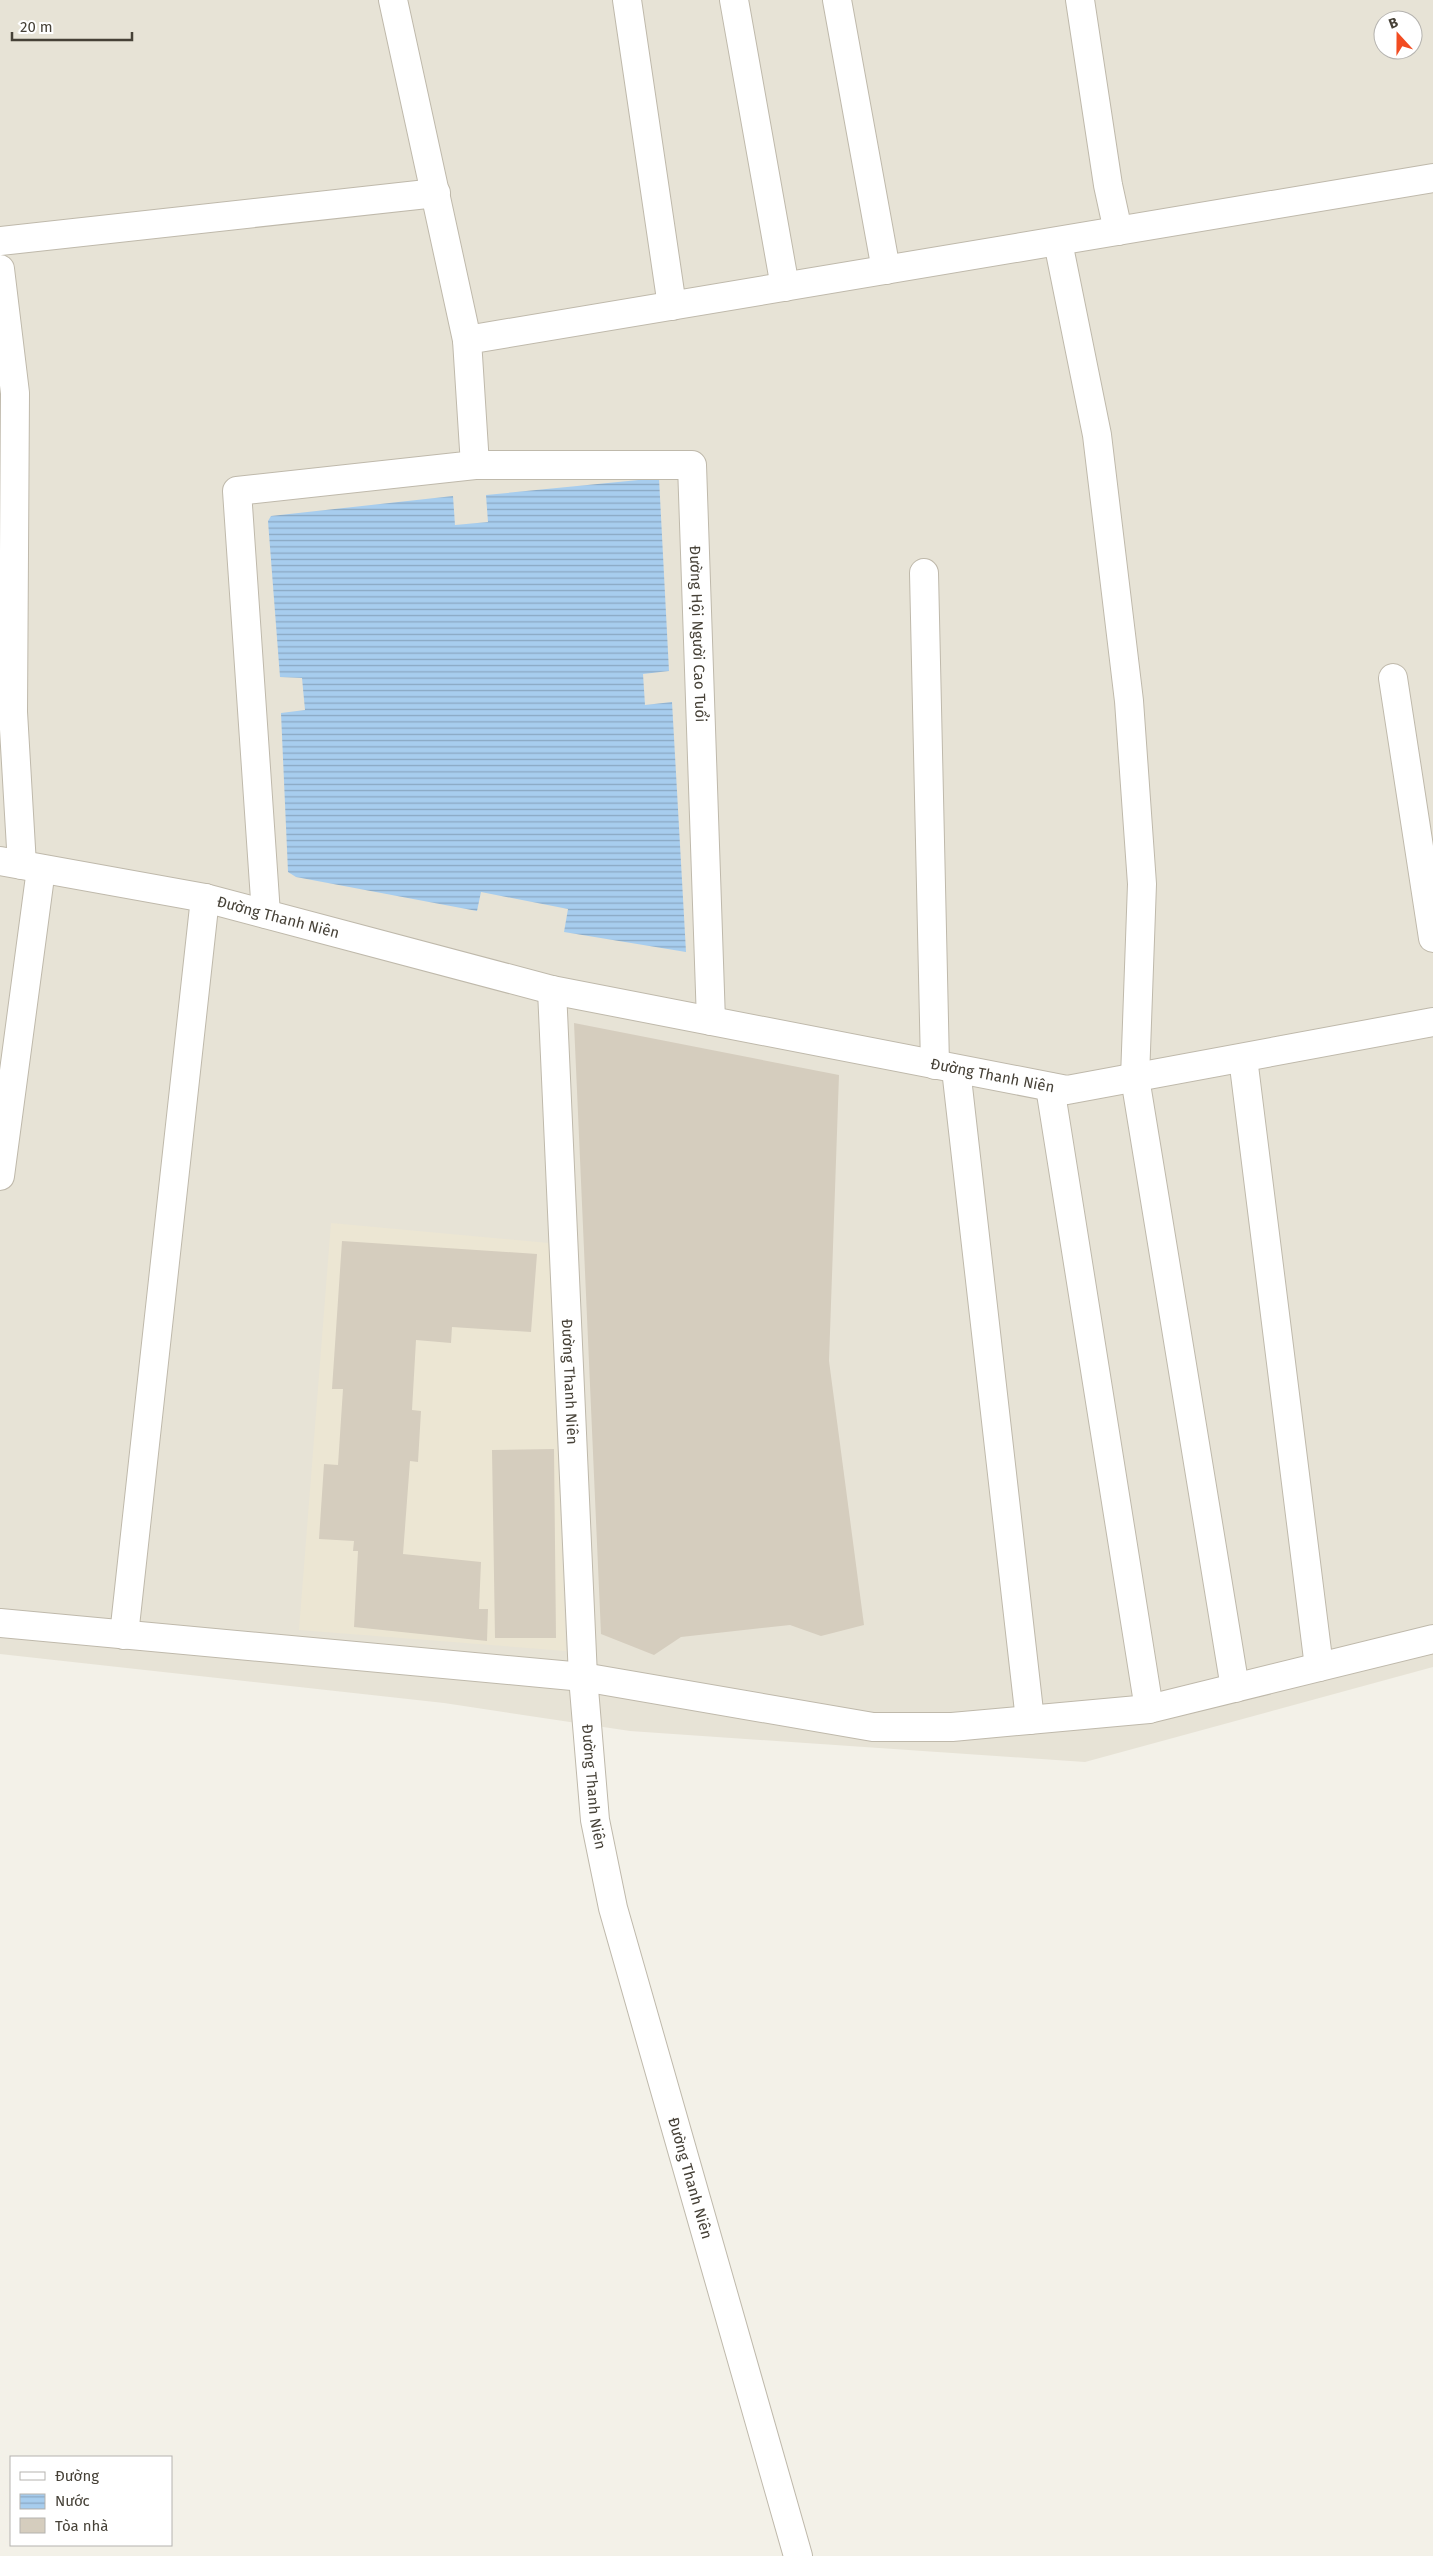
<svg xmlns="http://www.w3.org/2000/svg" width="1433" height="2556" font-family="'Fira Sans',sans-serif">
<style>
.residential{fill:#e7e3d6;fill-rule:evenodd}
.education{fill:#ece6d3}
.water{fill:url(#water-rules)}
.building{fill:#d5cdbe}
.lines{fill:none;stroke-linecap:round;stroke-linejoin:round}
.minor-casing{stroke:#bfb9ab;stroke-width:30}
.minor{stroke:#fff;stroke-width:28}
.labels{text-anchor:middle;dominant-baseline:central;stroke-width:4;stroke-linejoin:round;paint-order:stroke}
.street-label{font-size:15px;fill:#464137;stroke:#fff}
</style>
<defs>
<pattern id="water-rules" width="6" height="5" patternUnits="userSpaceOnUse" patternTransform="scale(1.25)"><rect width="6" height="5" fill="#a7cdee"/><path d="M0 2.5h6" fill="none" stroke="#8aa8c2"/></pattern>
</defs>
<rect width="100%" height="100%" fill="#f3f1e8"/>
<path class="residential" d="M0,0H1433V1667L1085,1762L630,1731L444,1703L0,1654ZM1383,20H1413V50H1383Z"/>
<path class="education" d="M331,1223L549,1243L566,1651L299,1630Z"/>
<path class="water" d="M659,478L669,671L643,674L645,705L672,702L686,952L564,932L568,909L481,892L477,911L296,877L288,872L281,713L305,710L302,678L280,677L268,521L271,516L453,496L455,525L488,522L486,495Z"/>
<path class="building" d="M574,1023L839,1075L829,1361L864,1625L821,1636L790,1625L681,1637L654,1655L601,1634Z
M342,1241L537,1254L531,1332L452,1327L451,1343L416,1340L412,1410L421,1411L418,1462L410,1461L403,1554L481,1562L479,1609H488L487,1641L354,1627L358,1551H353L354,1541L319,1539L324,1464L338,1465L343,1389H332Z
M554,1449L556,1638H495L492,1450Z"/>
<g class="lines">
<g class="minor-casing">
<g id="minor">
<path d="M393,0L467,340"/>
<path d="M627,0L672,306"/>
<path d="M734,0L785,287"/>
<path d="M837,0L886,270"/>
<path d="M1080,0L1108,185L1118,231"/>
<path d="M0,241L436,193"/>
<path d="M1058,242L1097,435L1129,701L1142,884L1135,1078L1235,1688"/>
<path d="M0,269L15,393L13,712L22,865"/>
<path id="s1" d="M475,465H692L711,1021"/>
<path d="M924,573L935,1065"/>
<path d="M1393,678L1433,938"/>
<path id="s2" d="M0,861L205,898L552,990L1067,1090L1433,1022"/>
<path d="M266,914L237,491L475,465L467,340L1433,178"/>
<path id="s3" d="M552,990L583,1677L595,1820L613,1908L798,2556"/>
<path d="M1243,1058L1319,1667"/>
<path d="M956,1069L1030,1720"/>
<path d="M1050,1087L1149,1709"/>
<path d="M0,1176L41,869"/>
<path d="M0,1623L583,1677L873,1727H952L1149,1709L1433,1639"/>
<path d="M124,1635L205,898"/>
</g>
</g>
<use href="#minor" class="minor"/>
</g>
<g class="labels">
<g class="street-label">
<text stroke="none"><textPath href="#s1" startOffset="386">Đường Hội Người Cao Tuổi</textPath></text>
<text stroke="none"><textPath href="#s2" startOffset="284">Đường Thanh Niên</textPath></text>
<text stroke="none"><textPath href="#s2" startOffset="1016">Đường Thanh Niên</textPath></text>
<text stroke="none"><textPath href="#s3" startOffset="392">Đường Thanh Niên</textPath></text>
<text stroke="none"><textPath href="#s3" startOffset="798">Đường Thanh Niên</textPath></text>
<text stroke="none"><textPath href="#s3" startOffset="1202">Đường Thanh Niên</textPath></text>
</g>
</g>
<rect x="10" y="2456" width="162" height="90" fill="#ffffff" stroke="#b5b3af"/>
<rect x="20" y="2472" width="25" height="8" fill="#ffffff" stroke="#b5b3af"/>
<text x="55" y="2481" font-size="15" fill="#464137">Đường</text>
<rect x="20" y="2494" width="25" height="15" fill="url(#water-rules)" stroke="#b5b3af"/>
<text x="55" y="2506" font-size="15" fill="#464137">Nước</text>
<rect x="20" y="2518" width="25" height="15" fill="#d5cdbe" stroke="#b5b3af"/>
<text x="55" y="2531" font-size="15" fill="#464137">Tòa nhà</text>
<g transform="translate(1398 35) rotate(339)"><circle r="24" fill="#ffffff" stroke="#b5b3af"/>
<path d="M0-4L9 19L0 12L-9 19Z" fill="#f24c21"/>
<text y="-8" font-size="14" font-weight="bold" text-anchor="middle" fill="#464137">B</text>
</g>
<path d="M12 32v8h120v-8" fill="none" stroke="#464137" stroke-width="2.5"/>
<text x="20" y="32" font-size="15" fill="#464137" stroke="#ffffff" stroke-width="4" paint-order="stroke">20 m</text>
</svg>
